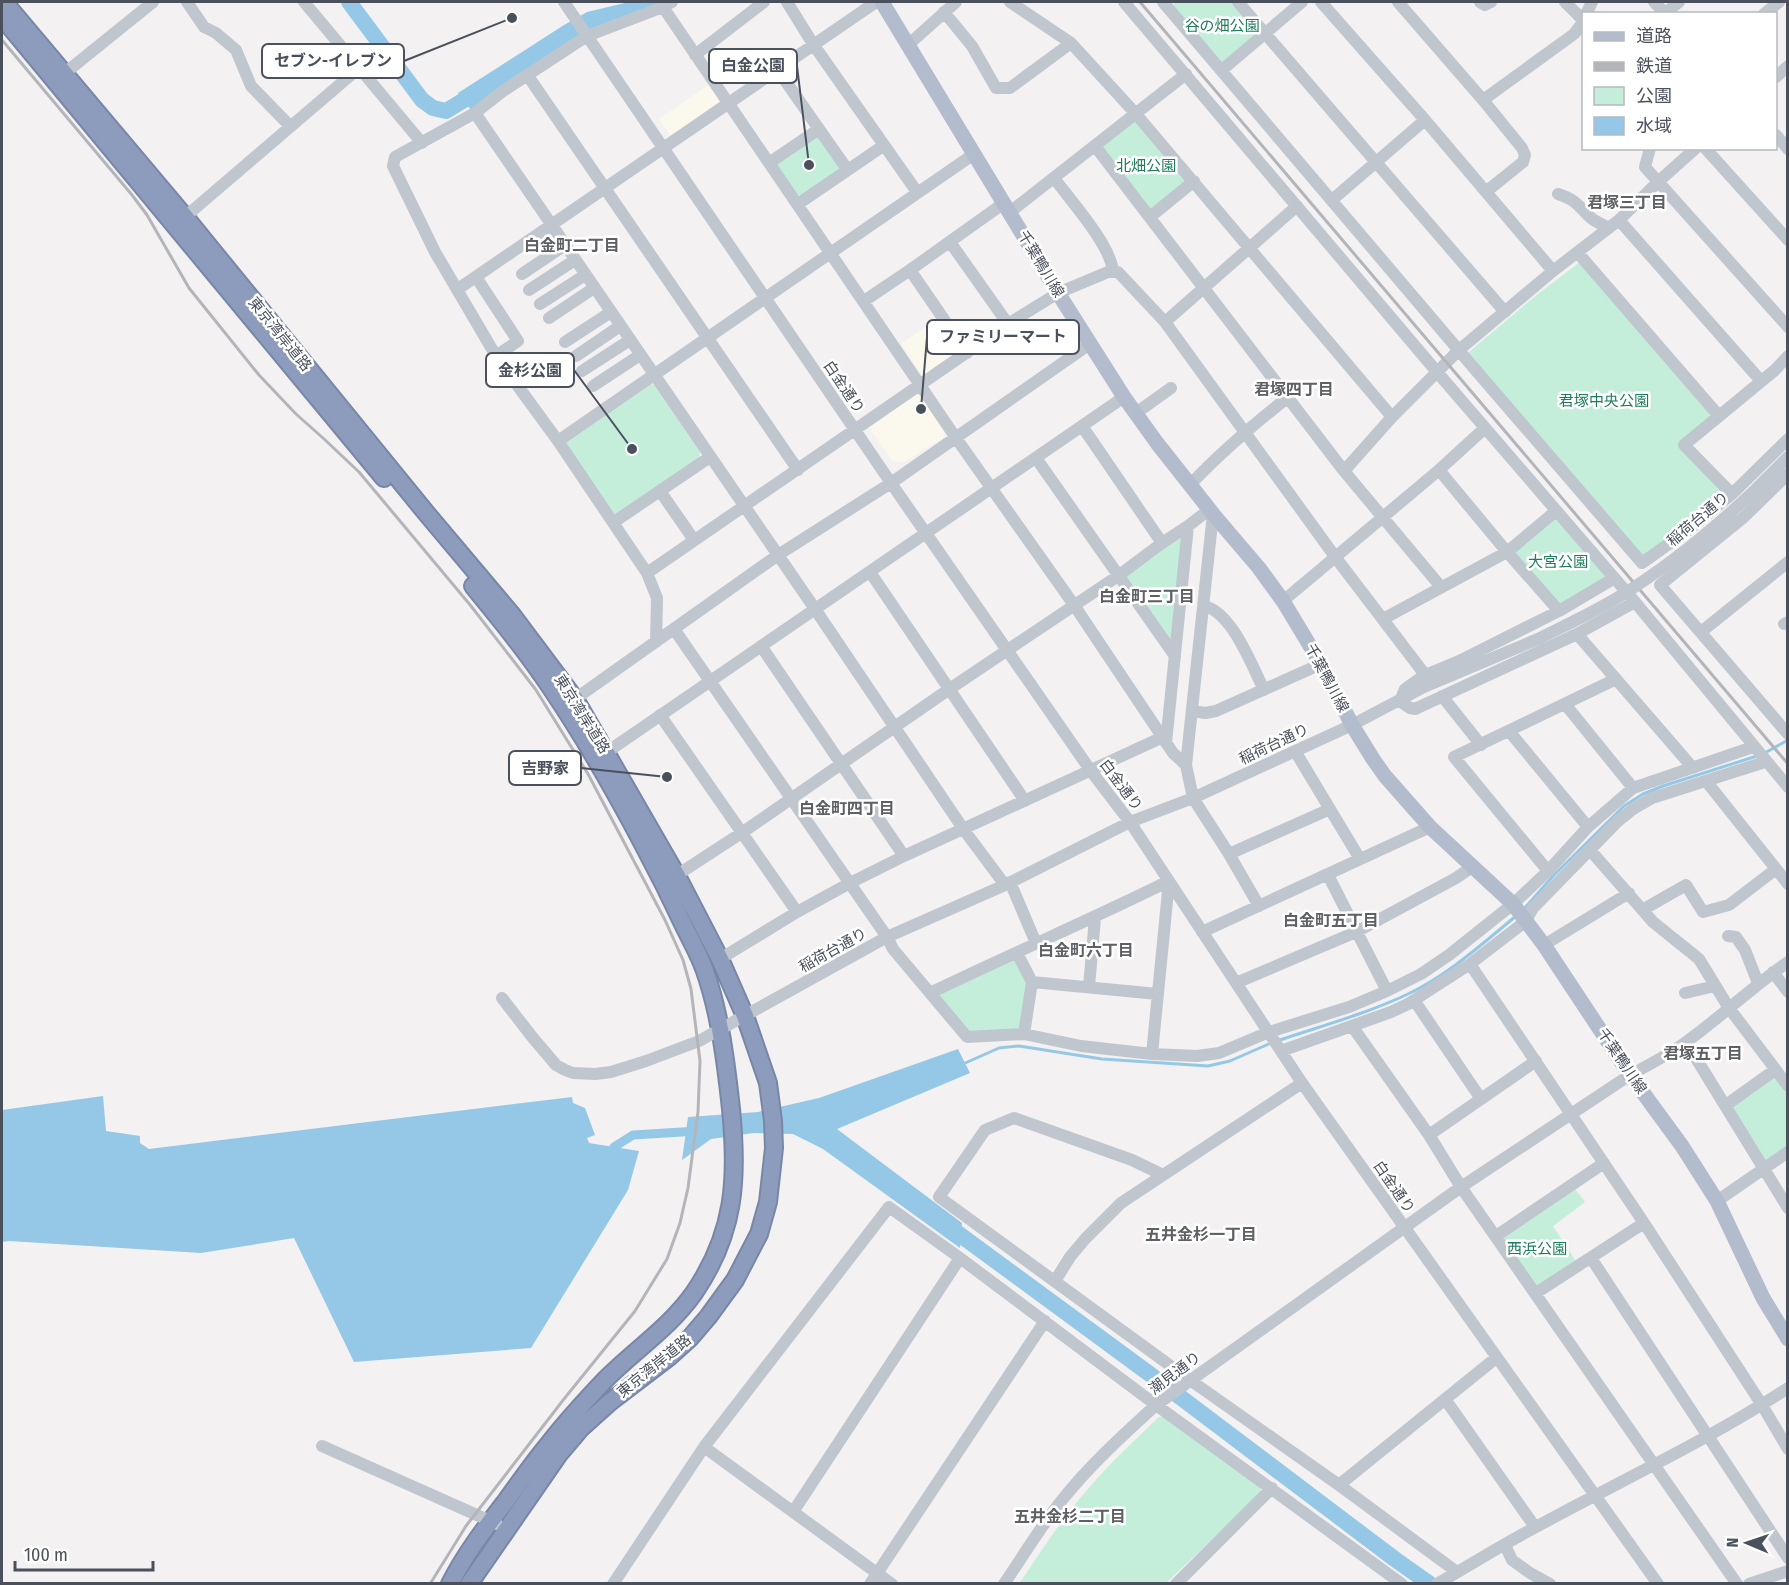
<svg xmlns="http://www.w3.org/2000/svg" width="1789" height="1585" font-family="'Fira Sans Condensed','Noto Sans JP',sans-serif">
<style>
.commercial{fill:#fbf9ed}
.green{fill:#c4edda}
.water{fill:#94c8e6}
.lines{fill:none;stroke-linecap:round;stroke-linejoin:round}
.stream{stroke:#94c8e6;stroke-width:3}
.canal{stroke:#94c8e6;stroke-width:9}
.river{stroke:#94c8e6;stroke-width:16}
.highway-casing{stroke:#7887a8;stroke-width:20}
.minor{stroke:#c0c6ce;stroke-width:12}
.major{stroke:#b3bccd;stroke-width:15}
.highway{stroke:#8d9cbc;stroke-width:16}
.rail{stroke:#b4b5bb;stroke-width:3}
.minor-bridge{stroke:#c0c6ce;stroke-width:12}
.labels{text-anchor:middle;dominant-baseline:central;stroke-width:5;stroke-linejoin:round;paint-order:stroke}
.park-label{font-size:15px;fill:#1e7b5b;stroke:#fff}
.street-label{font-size:15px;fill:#4a515d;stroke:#fff}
.neighbourhood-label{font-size:16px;font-weight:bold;fill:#5e6065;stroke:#fff}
.leader{fill:none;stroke:#4a515d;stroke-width:2}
.callout-dot{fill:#4a515d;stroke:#fff;stroke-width:2}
.callout{fill:#fff;stroke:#4a515d;stroke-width:2}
.callout-label{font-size:16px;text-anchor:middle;font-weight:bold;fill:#4a515d}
</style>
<rect width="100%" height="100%" fill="#f3f1f1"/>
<path class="commercial" d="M711,83L720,96L718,103L671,136L659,119Z
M938,318L959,347L957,355L928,375L920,372L901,344Z
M919,393L945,428L943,438L904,462L892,461L869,427Z"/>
<path class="green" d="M1176,2H1233L1257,29V33L1225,63L1220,62L1173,7L1174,3Z
M1134,120L1186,182L1154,210L1150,209L1103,148V144Z
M815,136L821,137L840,165L839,171L803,196L796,195L777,166L779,160Z
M1580,262L1712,413V417L1678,445L1724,489L1722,494L1645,556H1640L1469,355V352L1538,294Z
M647,383L654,385L700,452L699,459L618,515H612L564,446L565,439Z
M1556,511L1613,579L1559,611L1507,552Z
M1188,526L1175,656L1118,576Z
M1017,953L1032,982L1024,1034L967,1037L930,993Z
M1775,1070L1787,1086V1152L1763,1169L1726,1105Z
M1572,1185L1585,1202L1553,1226L1579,1266L1536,1293L1496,1236Z
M1166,1416L1260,1486L1261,1493L1166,1583L1019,1584C1041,1551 1062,1519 1087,1490C1109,1464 1134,1441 1159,1417Z"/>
<path class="water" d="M629,2H666L647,8L471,110L458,93L564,25L587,12Z
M958,1049L970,1073L837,1129L962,1223L960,1248L823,1149L793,1134L754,1133L711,1139L682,1160L688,1117L758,1112L819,1098Z
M103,1096L106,1131L140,1136V1143L149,1149L572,1097L573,1103L585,1108L595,1135L587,1138L589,1143L639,1151L628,1190L531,1348L354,1362L294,1238L201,1253L9,1241L2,1242V1110Z"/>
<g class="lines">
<path class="stream" d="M1763,754L1788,740
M1523,910L1554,875L1624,806L1643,794L1663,786L1757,756
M1277,1041C1321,1026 1366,1014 1408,994C1448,975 1482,944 1516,916
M963,1064L999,1048L1019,1046L1102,1059L1208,1066L1230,1061L1271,1043"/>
<path class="canal" d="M614,1147L633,1135L698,1131"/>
<path class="river" d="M349,2L422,100L433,108L446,111L482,89
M944,1223L1151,1375L1396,1560L1430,1584"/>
<g class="highway-casing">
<path id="highway" d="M4,2L185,217L427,514L512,615L575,699L677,876L720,959L745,1016L768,1083L773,1121L774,1148L768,1202L759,1234L735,1280L708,1317L690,1338L669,1357L610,1402L581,1428L559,1454L469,1584
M2,17L384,478
M450,1584C465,1554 486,1527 506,1501C520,1482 533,1463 548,1445C566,1422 586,1400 606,1379C635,1350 670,1327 694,1293C735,1233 738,1179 731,1109C726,1063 720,1014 705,971C700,956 692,942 685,928C672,900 658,872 643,844C615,791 585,738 551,688C527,652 500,619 473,586"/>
</g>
<path class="minor" d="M187,2L204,27L216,33L236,50L251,86L290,126
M304,2L422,143
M564,2L891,483L1091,771L1130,822L1302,1083L1658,1584
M787,2L813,44L917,192
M1010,2L1071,43L1136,114L1392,417
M1124,2L1437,372L1635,602L1788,787
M1163,2L1473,367L1642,563L1691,528L1732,494L1788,439
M1238,2L1505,312
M1321,2L1425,120L1553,271
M1398,2L1483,100L1522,148L1525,155L1523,162L1487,191
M1480,2L1485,5L1491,2
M1565,2L1584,21
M1654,2L1665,13L1679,2
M663,7L956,438L1074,605L1173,753L1186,765
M944,12L972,46L996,88H1010L1071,43
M1586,14L1592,2
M1764,14L1779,2
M908,45L956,2
M695,55L764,2
M777,69L847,169
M1222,70L1302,2
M65,73L153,2
M528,76L798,470
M1776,77L1788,66
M1483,100L1574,34L1584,21
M475,113L815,609L964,830L1005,885
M1776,135L1788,149
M1095,146L1344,471L1441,587
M1650,148L1645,167L1788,327
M1705,148L1788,240
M769,163L819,129
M1054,178C1071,201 1111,245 1113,272
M1558,194C1577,200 1578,206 1591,218C1596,222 1603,225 1609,228
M1332,200L1425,120
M798,204L883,146
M1010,212L1186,74
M185,217L359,68
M1150,217L1194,181
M1619,220L1761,381
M950,242L1008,324
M1578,253L1719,416
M910,270L967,353
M522,274L565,245
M476,277L518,341L496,356
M458,289L876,2
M529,290L575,260
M864,301L910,270L1004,203
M540,304L585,275
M549,318L594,288
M1165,322L1297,206
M565,342L611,312
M576,356L620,326
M582,371L630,340
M593,386L640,355
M1136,413L1171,388
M1082,426L1162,543
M558,441L974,154
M1036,458L1175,656
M1439,470L1507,552L1559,611
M1344,471L1392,417L1459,350L1553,271L1619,220L1659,181L1696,148
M1788,474L1744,517L1660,585L1788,734
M1190,485C1220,453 1253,425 1287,398
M660,491L694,540
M1732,494L1684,445L1775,370L1788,356
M1751,494L1788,457
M1213,514L1186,765L1193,798L1229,854L1259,906
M614,522L710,457
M870,572L1025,801
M647,573L1008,324L1058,293L1108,272H1118L1165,322L1336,558L1426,676
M1613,579L1559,611L1459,661L1423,676L1405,689L1400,701L1410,708L1415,709L1577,634L1635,602
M1283,601L1439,470L1485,428
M1204,606C1232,612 1252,666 1264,690
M1383,619L1507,552L1556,511
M1784,624L1788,622
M674,629L887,937L893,949L967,1037L1024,1034L1081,1046L1152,1054L1197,1056L1219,1053L1269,1032L1349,1007L1387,991L1421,974L1449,955L1513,904L1548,871L1588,827L1633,788L1753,747
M1701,632L1788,562
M1577,634L1693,768
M656,642L657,598L647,573L558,441L496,356L435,252L393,166L395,157L475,113L503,91L587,36L663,7L672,2
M761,646L904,856
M1442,696L1481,745
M575,699L778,555L891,483L1091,343
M1565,704L1633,788
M1193,711L1205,713L1216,711L1321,664
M660,715L797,912
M1509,731L1588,827
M1166,743L1188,526
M1295,751L1360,859
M607,752L1124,397
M1706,781L1788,884
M1590,850L1653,922L1699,959L1729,1008L1788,1086
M1229,854L1330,809
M1548,871L1454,757L1616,679
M1328,875L1387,991
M671,879L743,832L948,690L1118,576L1162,543L1188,526L1210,509
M1010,882L1036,943
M1644,909L1686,885L1703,912L1729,905L1776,869
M1202,932L1430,827
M1728,936L1736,937L1745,950L1758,983
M1544,945L1629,893
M1017,953L1032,982L1024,1034
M720,959L797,912L850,883L904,856L1163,737
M1470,964L1644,1223L1762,1405L1788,1449
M1773,972L1788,992
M1032,982L1158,994
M1236,983L1356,932L1456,878L1472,867
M1089,987L1095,918
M930,993C1009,955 1090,920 1169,881
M1685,993L1715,986
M502,998L533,1038L556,1065L565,1070L573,1073L595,1074L611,1072L646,1061L699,1041L887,937L1005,885L1130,822L1193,798L1352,725L1424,687L1540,638
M1414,1000L1481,1099
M1352,1026L1429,1135L1461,1187L1737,1584
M1686,1042L1788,1208
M1281,1051L1391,1012L1408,1004L1470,964L1526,921L1533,908L1618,821L1633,809L1652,798L1765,762
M1152,1054L1169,881
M1726,1105L1775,1070
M1429,1135L1536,1061
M1163,1175L1132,1160L1014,1118L985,1130L939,1197L1190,1380L1339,1485L1457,1572
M1717,1201L1788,1152
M1496,1236L1604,1163
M1591,1258L1788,1558
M1055,1281L1070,1257L1085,1239L1121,1203L1302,1083
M1536,1293L1644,1223
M1445,1399L1535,1527
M322,1446L497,1524
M704,1447L892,1584
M1339,1485L1496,1358
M793,1512L960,1258
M1505,1545L1512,1560L1530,1573L1550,1584
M613,1584L704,1447L889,1207L960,1258L1156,1405L1402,1584
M870,1584L1045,1321
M1004,1584C1023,1556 1041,1526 1062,1500C1090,1465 1123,1435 1156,1405L1461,1187L1630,1075C1649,1065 1668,1055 1686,1042C1721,1017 1752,987 1788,962
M1176,1584L1272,1488
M1437,1584C1470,1565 1502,1545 1536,1527C1620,1481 1707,1441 1788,1388
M1749,1584L1788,1571"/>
<path class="major" d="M882,2L1058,293L1124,397L1157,443L1213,514L1259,568L1283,601L1321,664L1352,725L1373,759L1385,776L1430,827L1513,904L1544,945L1630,1075L1682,1146L1717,1201L1763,1298L1788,1339"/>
<use href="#highway" class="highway"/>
<path class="rail" d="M1140,2L1788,764
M2,40L132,195L147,215L189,288L259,375L296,414L323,438L359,472L471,606L536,690L588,774L665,920L683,960L691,989L700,1061L698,1112L688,1188L680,1223L667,1259L635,1311L564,1399L466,1526L430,1584"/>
<path class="minor-bridge" d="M1540,638C1566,625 1592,613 1617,598C1665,569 1710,532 1751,494"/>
</g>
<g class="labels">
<g class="park-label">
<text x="1222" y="26">谷の畑公園</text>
<text x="1146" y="166">北畑公園</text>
<text x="1604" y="401">君塚中央公園</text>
<text x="1558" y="562">大宮公園</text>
<text x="1537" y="1249">西浜公園</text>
</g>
<g class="street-label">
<text transform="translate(1041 264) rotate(59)">千葉鴨川線</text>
<text transform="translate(280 334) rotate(51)">東京湾岸道路</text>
<text transform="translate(844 387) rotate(56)">白金通り</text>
<text transform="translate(1698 519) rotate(-40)">稲荷台通り</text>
<text transform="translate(1327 678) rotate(62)">千葉鴨川線</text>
<text transform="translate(582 714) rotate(58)">東京湾岸道路</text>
<text transform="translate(1274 744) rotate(-25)">稲荷台通り</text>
<text transform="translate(1121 785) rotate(53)">白金通り</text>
<text transform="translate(833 950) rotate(-29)">稲荷台通り</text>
<text transform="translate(1622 1061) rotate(56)">千葉鴨川線</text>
<text transform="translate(1394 1187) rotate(55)">白金通り</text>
<text transform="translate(654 1366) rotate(-39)">東京湾岸道路</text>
<text transform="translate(1175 1373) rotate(-37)">潮見通り</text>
</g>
<g class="neighbourhood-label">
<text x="1627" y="202">君塚三丁目</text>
<text x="572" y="245">白金町二丁目</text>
<text x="1294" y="389">君塚四丁目</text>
<text x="1147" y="596">白金町三丁目</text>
<text x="847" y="808">白金町四丁目</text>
<text x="1331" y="920">白金町五丁目</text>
<text x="1086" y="950">白金町六丁目</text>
<text x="1703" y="1053">君塚五丁目</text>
<text x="1201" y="1234">五井金杉一丁目</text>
<text x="1070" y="1516">五井金杉二丁目</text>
</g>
</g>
<path class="leader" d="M512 18L404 61M809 165L797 66M921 409L927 337M632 449L574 370M667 777L581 768"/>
<g class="callout-dot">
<circle cx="512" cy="18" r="6"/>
<circle cx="809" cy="165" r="6"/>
<circle cx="921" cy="409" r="6"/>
<circle cx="632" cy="449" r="6"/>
<circle cx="667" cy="777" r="6"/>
</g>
<g class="callout">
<rect x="262" y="44" width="142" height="34" rx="6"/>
<rect x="709" y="49" width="88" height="34" rx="6"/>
<rect x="927" y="320" width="152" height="34" rx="6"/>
<rect x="486" y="353" width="88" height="34" rx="6"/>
<rect x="509" y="751" width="72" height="34" rx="6"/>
</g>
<g class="callout-label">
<text x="333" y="66">セブン-イレブン</text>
<text x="753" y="71">白金公園</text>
<text x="1003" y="342">ファミリーマート</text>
<text x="530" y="376">金杉公園</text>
<text x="545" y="774">吉野家</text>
</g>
<rect width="1789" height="1585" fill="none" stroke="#4a515d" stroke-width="6"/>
<rect x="1582" y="12" width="195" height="138" fill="#ffffff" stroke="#b7b9be" stroke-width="1.5"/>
<rect x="1594" y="32" width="30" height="9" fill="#b3bccd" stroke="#b7b9be" stroke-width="1.5"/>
<text x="1636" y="42" font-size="18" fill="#4a515d">道路</text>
<rect x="1594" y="62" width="30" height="9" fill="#b4b5bb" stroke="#b7b9be" stroke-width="1.5"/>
<text x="1636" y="72" font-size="18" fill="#4a515d">鉄道</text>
<rect x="1594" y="87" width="30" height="18" fill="#c4edda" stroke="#b7b9be" stroke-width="1.5"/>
<text x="1636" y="102" font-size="18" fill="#4a515d">公園</text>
<rect x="1594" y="117" width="30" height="18" fill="#94c8e6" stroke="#b7b9be" stroke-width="1.5"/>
<text x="1636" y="132" font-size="18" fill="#4a515d">水域</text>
<g transform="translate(1747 1543) rotate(272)" stroke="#ffffff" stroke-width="4.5" paint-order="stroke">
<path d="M0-4.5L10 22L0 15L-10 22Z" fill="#4a515d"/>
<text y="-9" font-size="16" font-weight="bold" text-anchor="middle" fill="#4a515d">N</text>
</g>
<path d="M15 1561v9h138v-9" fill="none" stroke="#4a515d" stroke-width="3"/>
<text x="24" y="1561" font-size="18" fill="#4a515d" stroke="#ffffff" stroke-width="4.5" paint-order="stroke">100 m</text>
</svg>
